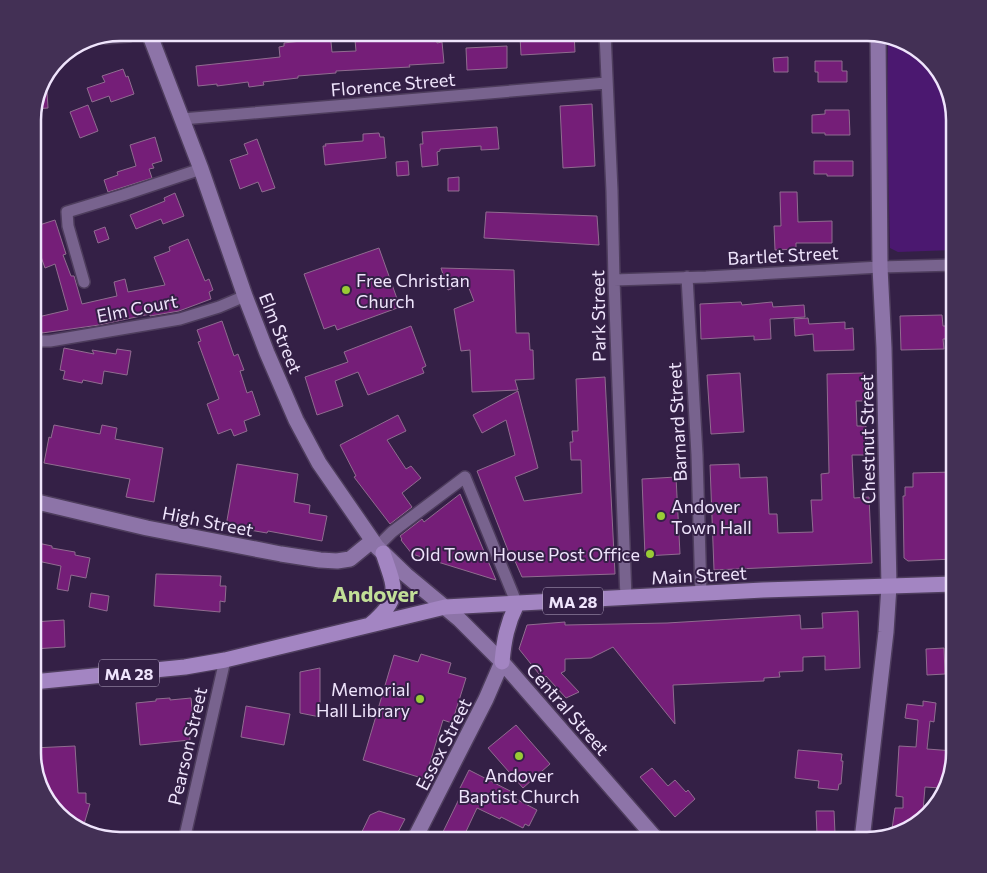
<svg xmlns="http://www.w3.org/2000/svg" width="987" height="873" font-family="Commissioner,sans-serif">
<style>
.green{fill:#4b1870}
.building{fill:#751e78;stroke:#906c90}
.lines{fill:none;stroke-linecap:round;stroke-linejoin:round}
.street-casing{stroke:#4e3d5d;stroke-width:14}
.secondary-casing{stroke:#4e3d5d;stroke-width:18}
.primary-casing{stroke:#4e3d5d;stroke-width:18}
.street{stroke:#78638e;stroke-width:11}
.secondary{stroke:#8d74a8;stroke-width:15}
.primary{stroke:#a385c2;stroke-width:15}
.poi-dot{fill:#99cb35;stroke:#342046;stroke-width:2}
.labels{text-anchor:middle;dominant-baseline:central;stroke-width:4;stroke-linejoin:round;paint-order:stroke}
.shield{fill:#342046;stroke:#b7a9c5;stroke-width:1}
.shield-label{font-size:16px;font-weight:bold;fill:#efe4fc}
.street-label{font-size:18px;fill:#efe4fc;stroke:#342046}
.poi-label{font-size:18px;fill:#efe4fc;stroke:#342046;text-anchor:start}
.district-label{font-size:22px;font-weight:bold;fill:#c2df97;stroke:#342046}
.rim{fill:none;stroke:#efe4fc;stroke-width:2.5}
</style>
<rect width="100%" height="100%" fill="#342046"/>
<path class="green" d="M888,37L900,39L929,58L948,86L954,120V250L898,252L890,248L887,110Z"/>
<path class="building" d="M317,32H330L332,52L356,51L355,40L390,38L389,32H436L437,43L442,42L444,63L409,65L410,67L336,71V73L298,76V78L263,82L264,85L249,87L248,82L217,86V84L198,86L196,66L280,57L279,47L284,46V43L318,39Z
M522,32H540V35L574,32L575,52L521,55L520,36L522,35Z
M507,46V68L467,70L466,48Z
M788,57V72H774L773,58Z
M815,61H842V71H847V82H818V72H815Z
M123,69L126,77L128,76L134,94L111,102L109,96L92,102L87,88L105,82L102,76Z
M46,75L48,108L34,109L42,81Z
M592,104L595,166L563,168L560,106Z
M88,105L98,131L80,138L70,112Z
M825,110H849L850,135H825V133H812V115L825,114Z
M497,127L499,149L481,150V146L440,149V151L437,152L438,165L422,167L420,144H423L422,132Z
M379,133L380,137H384L386,158L325,165L323,146H326L325,144L363,141V134Z
M155,137L162,161L152,164L154,168L149,169L152,178L108,192L104,180L118,175L117,172L136,166L130,145Z
M257,139L275,188L262,192L258,182L240,189L230,160L248,154L244,144Z
M408,161L409,175L397,176L396,162Z
M814,161H853V176H827V174H814Z
M459,177V191H448V178Z
M780,192H797L798,222L832,221V243H796V249L775,250L774,226H781Z
M175,193L184,216L163,224L161,219L136,229L130,215L165,201L164,198Z
M486,212L597,216L599,245L484,238Z
M55,220L66,254L63,255L71,276H74L82,304L117,296L114,282L125,279L128,292L165,285L154,257L170,251L169,247L188,239L205,281L209,279L213,290L209,292L211,299L179,311L150,316V314L99,325L42,333L38,317L68,310L55,264L45,268L33,234V227Z
M105,227L109,239L98,243L94,231Z
M379,248L400,307L337,330L335,325L324,329L304,274Z
M441,268L514,270L516,333H529L530,350H533L534,379L515,380L518,390L472,392L470,350L461,351L454,309L474,301L467,283L448,290Z
M741,302L742,305L772,302L773,307L804,305L805,317L770,319L771,339L754,340V336L701,339L700,304Z
M942,315L943,326H946V339H943L944,349L901,350L900,316Z
M808,318L809,324L845,322V329L853,328L854,350L814,351L813,334L795,336L794,319Z
M222,321L234,356L238,354L244,370L240,371L247,393L252,391L260,415L244,421L247,431L234,436L231,429L218,434L207,404L219,399L198,342L201,341L197,330Z
M411,326L426,366L422,368L424,373L368,395L358,372L335,381L343,406L317,415L305,377L348,362L344,352Z
M64,348L94,354L92,350L116,354L117,349L131,351L127,375L104,371L102,384L83,380L82,383L63,379L65,371L60,370Z
M740,373L744,432L711,434L707,375Z
M864,373L865,401H856L857,426H866L867,455H852L854,498L869,497L872,563L714,570L710,465L739,464L740,478L767,477L769,514H777L778,533L813,532L811,500H822L821,474L829,473L827,374Z
M605,377L615,574L522,577L511,552L509,553L477,471L515,455L506,420L482,433L473,415L518,391L538,468L515,477L524,501L582,493L581,460H571L570,442H573L572,431H578L576,379Z
M398,415L406,431L387,440L406,469L411,466L421,478L402,493L412,507L390,524L354,477L356,476L340,445Z
M54,425L100,434L102,425L117,428L115,439L163,448L154,502L126,497L130,479L44,463L49,437L51,438Z
M237,464L298,474L294,502L310,505L309,513L327,516L322,541L268,531L267,533L226,526Z
M954,472V559L908,561L904,558L903,496H905V487H913V473Z
M676,477L680,554L645,556L642,479Z
M460,494L496,580L412,554L401,540L402,539L400,536L422,519L424,522Z
M33,542L52,546V548L75,552V555L90,558L86,578L71,575L68,591L57,589L61,566L33,560Z
M156,574L221,576L220,586H226L225,602L220,601V612L154,606Z
M91,593L109,596L107,611L89,607Z
M858,611L860,668L825,670V656L803,657V671L779,672L780,677L764,678V681L673,685L675,724L613,647L591,658L565,659V671L561,673L579,692L566,698L546,676L543,679L519,649L527,625L565,622V625L667,623L800,615L801,629L823,628L822,613Z
M64,620L65,647L33,649V622Z
M944,648L945,674L927,675L926,649Z
M421,654L451,663L448,673L466,678L452,723L443,720L425,779L363,760L394,655L418,662Z
M320,668V717L300,713V672Z
M170,698V700L191,698L194,728H189L190,740L140,745L136,703L156,701V699Z
M923,701L936,703L934,722L930,721L927,749L954,751V758L941,788L925,787L923,811L930,813L929,815L905,831L892,829L895,808H903V797L896,796L899,746L916,747L918,720L905,718L907,704L923,706Z
M246,706L290,714L284,745L241,737Z
M516,725L550,764L523,788L488,748Z
M75,746L78,793H86V803L90,804L82,831L58,815L33,758V748Z
M798,750L842,754L841,761H843L841,784H839L838,790L818,788L819,781L795,778Z
M652,768L668,786L675,780L686,792L688,790L695,799L675,817L640,777Z
M469,770L516,794L512,797L537,810L529,826L525,824L523,828L501,817L500,819L477,808L462,840H451L441,836L459,799L462,792L459,790Z
M379,811L405,819L394,840H358L370,815Z
M816,811H834L835,833L817,834Z"/>
<g class="lines">
<g class="street-casing">
<path id="street" d="M605,33L612,191L614,280L626,598
M105,38L129,36L134,33
M182,119L606,83
M687,277L697,455L701,594
M614,280L706,277L880,267L954,265
M84,282L68,226L67,212L123,195L201,169
M33,341H50L180,319L219,307L245,296
M377,547L392,532L465,477L517,604
M184,840L225,660"/>
</g>
<g class="secondary-casing">
<path id="secondary" d="M149,33L201,169L245,296L267,353L296,420L319,463L377,547L406,575L459,619L502,662L657,840
M33,501L147,528L281,554L320,560L337,561L350,559L372,541
M414,840L486,699L502,662
M862,840L886,632L889,586L884,348L880,267L878,35"/>
</g>
<g class="primary-casing">
<path id="primary" d="M371,624C402,597 395,589 383,553
M502,662C504,640 507,624 517,604
M33,682L185,667L225,660L445,607L763,590L954,584"/>
</g>
<use href="#street" class="street"/>
<use href="#secondary" class="secondary"/>
<use href="#primary" class="primary"/>
</g>
<g class="poi-dot">
<circle cx="346" cy="290" r="5"/>
<circle cx="661" cy="516" r="5"/>
<circle cx="650" cy="554" r="5"/>
<circle cx="420" cy="699" r="5"/>
<circle cx="519" cy="756" r="5"/>
</g>
<g class="labels">
<g class="shield">
<rect x="543" y="587.5" width="60" height="27" rx="4"/>
<rect x="99" y="659.5" width="60" height="27" rx="4"/>
</g>
<g class="shield-label">
<text x="573" y="601">MA 28</text>
<text x="129" y="673">MA 28</text>
</g>
<g class="street-label">
<text transform="translate(393 84) rotate(-5)">Florence Street</text>
<text transform="translate(783 255) rotate(-3)">Bartlet Street</text>
<text transform="translate(137 308) rotate(-11)">Elm Court</text>
<text transform="translate(598 316) rotate(-91)">Park Street</text>
<text transform="translate(281 333) rotate(68)">Elm Street</text>
<text transform="translate(677 422) rotate(-93)">Barnard Street</text>
<text transform="translate(867 439) rotate(-91)">Chestnut Street</text>
<text transform="translate(208 521) rotate(11)">High Street</text>
<text transform="translate(699 575) rotate(-3)">Main Street</text>
<text transform="translate(568 709) rotate(49)">Central Street</text>
<text transform="translate(443 744) rotate(-63)">Essex Street</text>
<text transform="translate(187 746) rotate(-77)">Pearson Street</text>
</g>
<g class="poi-label">
<text x="356" y="280">Free Christian<tspan x="356" dy="21">Church</tspan></text>
<text x="671" y="506">Andover<tspan x="671" dy="21">Town Hall</tspan></text>
<text x="640" y="554" text-anchor="end">Old Town House Post Office</text>
<text x="410" y="689" text-anchor="end">Memorial<tspan x="410" dy="21">Hall Library</tspan></text>
<text x="519" y="775" text-anchor="middle">Andover<tspan x="519" dy="21">Baptist Church</tspan></text>
</g>
<g class="district-label">
<text x="375" y="593">Andover</text>
</g>
</g>
<path d="M0 0H987V873H0ZM120 41H867A79 79 0 0 1 946 120V753A79 79 0 0 1 867 832H120A79 79 0 0 1 41 753V120A79 79 0 0 1 120 41Z" fill="#433055" fill-rule="evenodd"/>
<path class="rim" d="M120 41H867A79 79 0 0 1 946 120V753A79 79 0 0 1 867 832H120A79 79 0 0 1 41 753V120A79 79 0 0 1 120 41Z"/>
</svg>
